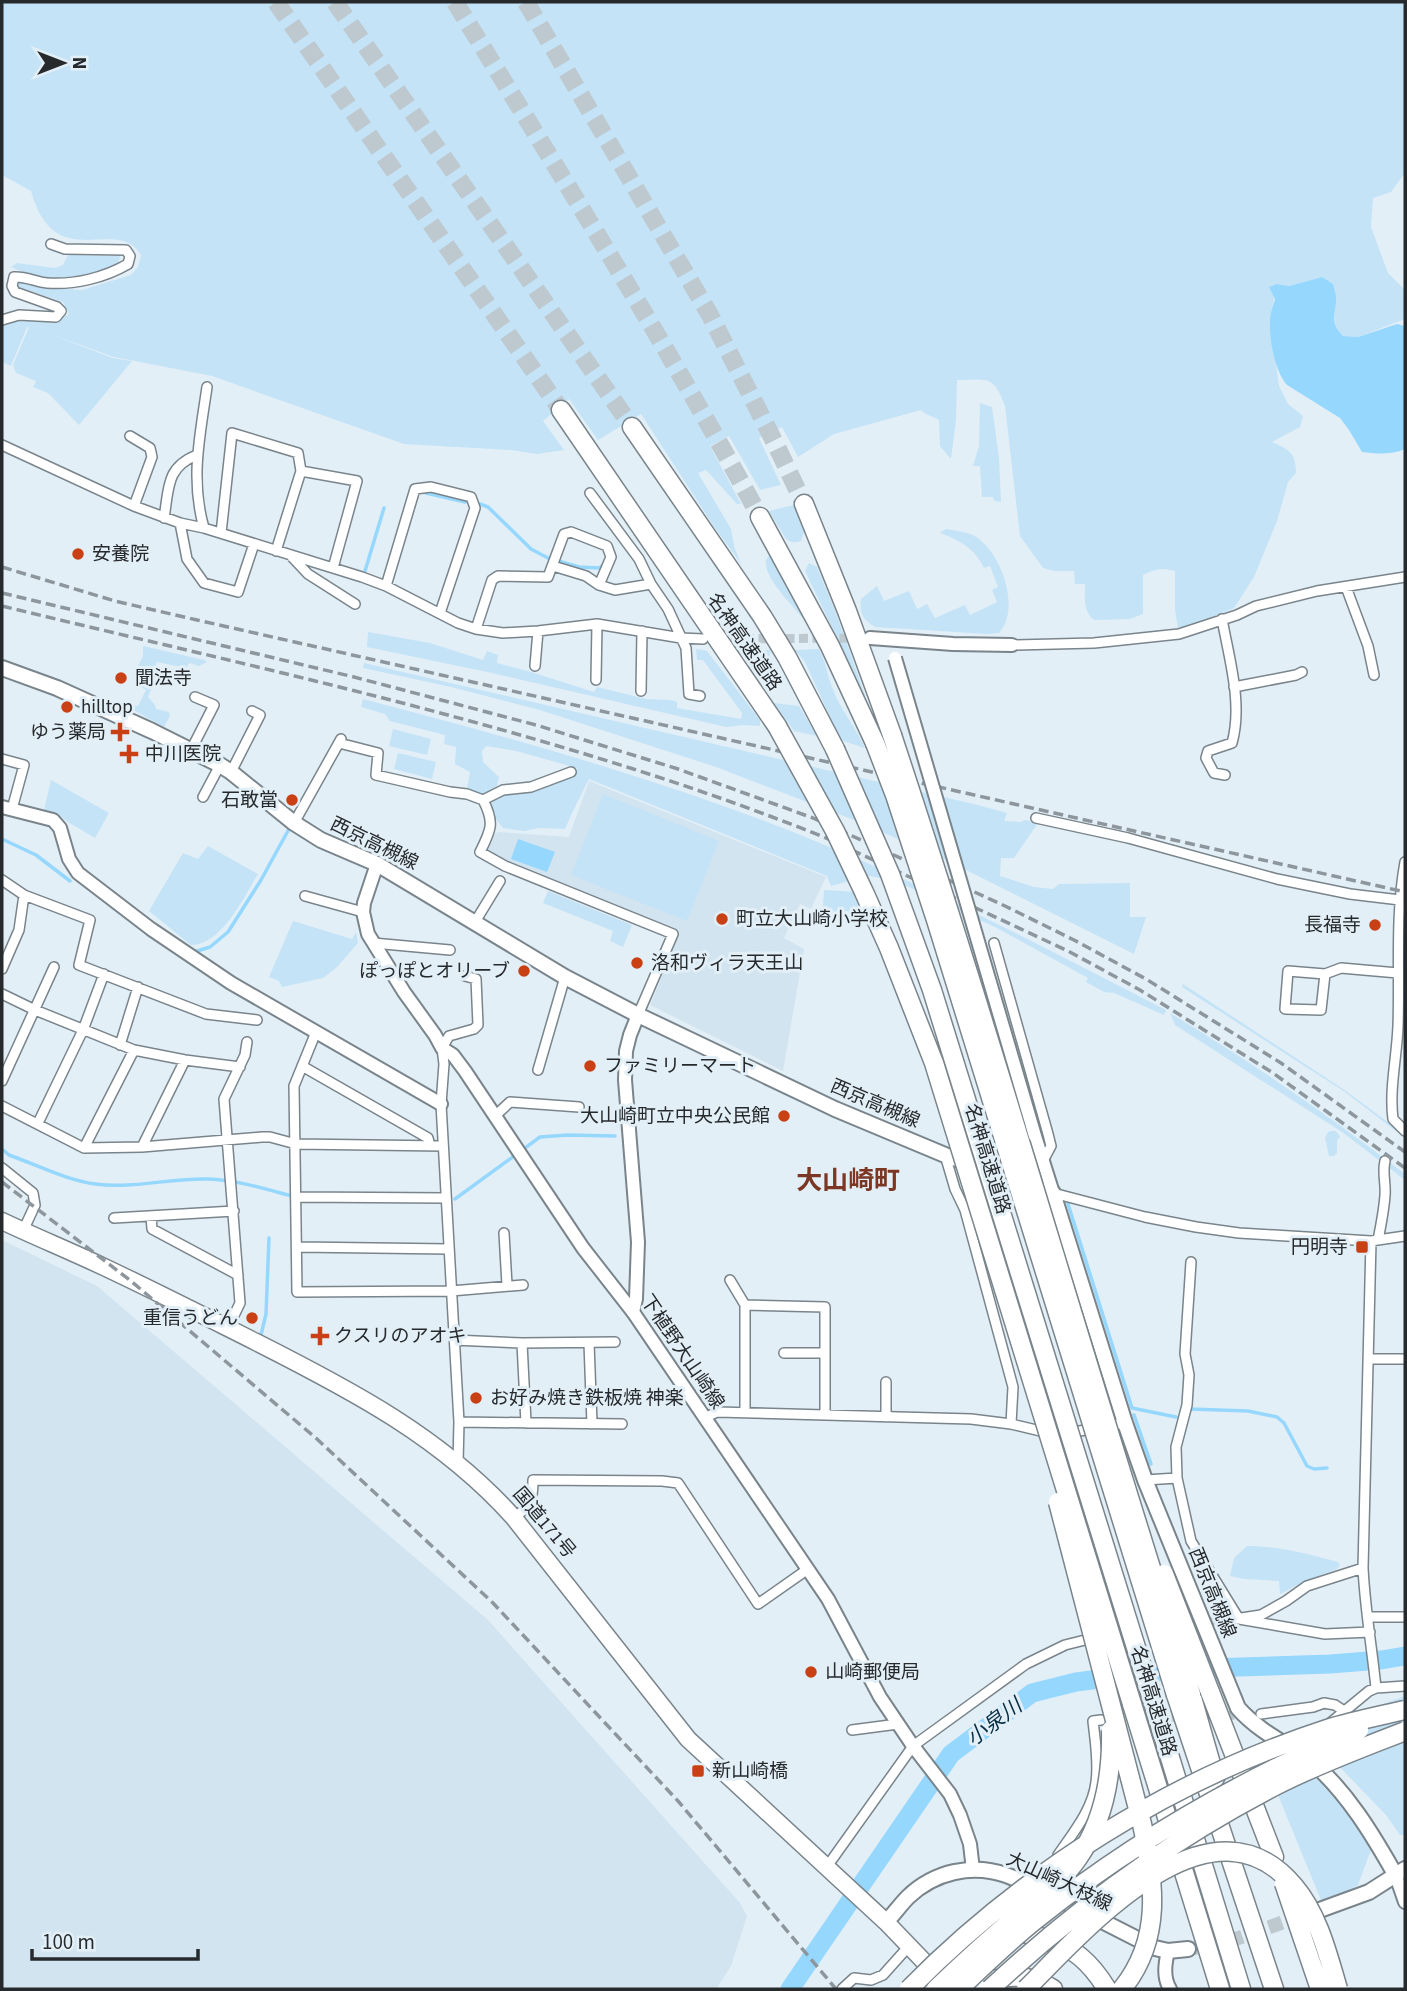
<svg xmlns="http://www.w3.org/2000/svg" width="1407" height="1991" font-family="'Source Sans 3','Noto Sans JP',sans-serif">
<style>
.built{fill:#d1e4f0}
.green{fill:#c4e3f7}
.water{fill:#96d7fe}
.lines{fill:none;stroke-linecap:round;stroke-linejoin:round}
.stream{stroke:#96d7fe;stroke-width:3.5}
.river{stroke:#96d7fe;stroke-width:19}
.minor-tunnel{stroke:#bdc8cf;stroke-width:9;stroke-dasharray:9 4.5;stroke-linecap:butt}
.primary-tunnel{stroke:#bdc8cf;stroke-width:14;stroke-dasharray:14 7;stroke-linecap:butt}
.motorway-tunnel{stroke:#bdc8cf;stroke-width:18;stroke-dasharray:18 9;stroke-linecap:butt}
.minor-casing{stroke:#79848b;stroke-width:12}
.tertiary-casing{stroke:#79848b;stroke-width:16}
.secondary-casing{stroke:#79848b;stroke-width:16}
.primary-casing{stroke:#79848b;stroke-width:18}
.trunk-casing{stroke:#79848b;stroke-width:19}
.motorway-casing{stroke:#79848b;stroke-width:21}
.minor{stroke:#fff;stroke-width:9}
.tertiary{stroke:#fff;stroke-width:12}
.secondary{stroke:#fff;stroke-width:12}
.primary{stroke:#fff;stroke-width:14}
.trunk{stroke:#fff;stroke-width:16}
.motorway{stroke:#fff;stroke-width:18}
.rail{stroke:#8d969c;stroke-width:3.5;stroke-dasharray:10 5;stroke-linecap:butt}
.tertiary-bridge-casing{stroke:#79848b;stroke-width:16;stroke-linecap:butt}
.motorway-bridge-casing{stroke:#79848b;stroke-width:21;stroke-linecap:butt}
.tertiary-bridge{stroke:#fff;stroke-width:12}
.motorway-bridge{stroke:#fff;stroke-width:18}
.poi-dot{fill:#c94014;stroke:#e3eff7;stroke-width:2.5}
.labels{text-anchor:middle;dominant-baseline:central;stroke-width:6;stroke-linejoin:round;paint-order:stroke}
.poi-label{font-size:19px;fill:#262a2d;stroke:#e3eff7;text-anchor:start}
.street-label{font-size:19px;fill:#262a2d;stroke:#e3eff7}
.water-label{font-size:21px;font-style:italic;fill:#062d41;stroke:#e3eff7}
.district-label{font-size:26px;font-weight:bold;fill:#7b3724;stroke:#e3eff7}
</style>
<rect width="100%" height="100%" fill="#e3eff7"/>
<path class="built" d="M589,781L826,877L811,909L800,904L784,938L804,949L783,1071L650,1005L679,935L675,928L504,863L498,857L487,851L493,834L499,832L569,837Z
M2,1240L97,1286L488,1620L740,1903L747,1916L731,1966L716,1989H2Z"/>
<path class="green" d="M2,2H1405V173L1391,192L1373,198L1371,227L1388,273L1405,290V319L1358,337L1343,336C1330,323 1332,315 1336,298L1322,277L1289,286L1277,284L1270,318L1279,386L1288,404L1303,416L1300,427L1272,442C1289,450 1296,452 1296,473L1288,482L1277,521L1254,577L1234,608L1220,614L1178,628L1175,610V571C1163,568 1154,569 1143,575V614L1130,619L1094,620C1083,611 1085,598 1085,584H1075L1074,571H1054L1043,568L1020,536L1005,406C993,374 988,380 957,380L956,420L951,459L940,446L939,420C933,416 927,416 921,410L834,434L798,457L782,427L759,438L781,485L760,490L729,436L710,446L741,504H737L706,470L698,473L731,529L734,546L741,564L713,525L641,414L598,440L569,399L543,421L564,450L537,454L511,450L404,444L212,376L114,357L47,333L113,358L132,361L79,425L48,393L33,387L36,381L16,373L13,365L29,327H27L11,366L2,362V325L19,320L54,322L69,314L63,302L16,286L17,281L49,288L82,290L131,275L138,267L141,255C116,214 55,277 31,191L2,175Z
M68,255L120,256L118,264C83,279 46,284 11,267L17,263L55,268L63,265Z
M980,403L992,407L999,458L1001,502L994,501L993,497H982L980,466H973L979,446Z
M794,505L804,532L801,541C795,543 791,543 786,539L769,511Z
M946,529C957,531 969,532 978,538C1002,556 1021,609 999,633L988,634L875,627C863,620 859,613 861,599L877,586L884,601L909,591L917,609L927,604L935,618L965,605L970,615L997,602L992,590L998,587L990,566L984,568C975,549 960,540 940,533Z
M770,554L787,582L806,622C796,609 767,581 766,565C765,559 767,559 770,554Z
M809,563L817,567L837,616L866,698L805,571Z
M368,632L430,643L483,660L487,651L498,655L497,663L531,672L594,692L597,687L646,699L671,700L677,702V708L741,719L742,713L703,660H697L696,649L707,651L760,720V726L743,725L726,727L492,673L367,647Z
M143,646L204,660L207,662L199,666L189,663L186,668L157,662L152,676L154,682L148,697L155,705L156,709L169,712L170,716L164,727L128,707L129,705L138,706L146,690L134,682L133,676L143,656Z
M819,649C826,662 827,674 832,687C840,709 855,726 865,748L843,741L838,734L805,662L795,650Z
M770,650V659L777,672L760,680L742,651Z
M364,663L978,805L1007,813L1004,821L1021,822L1025,820L1038,823L1014,858H1001L1000,876L1034,887L1053,889L1059,884L1130,883V917H1146L1134,954L942,858L854,820L716,767L540,710L451,687L363,668Z
M363,699C509,737 653,777 793,832C922,883 1044,947 1166,1010L1164,1015L1114,993L1104,992L1086,982L1088,978L997,928L896,881L869,876L831,886L827,876L589,779C581,795 572,812 565,829L539,828L524,831L503,828L495,818L489,804L504,795L519,794L574,775L577,768L516,751L486,746L482,751L483,762L499,777L497,786L483,795L467,788L470,772L455,764L456,747L444,744L445,735L390,721L385,714L361,707Z
M774,703L799,706L817,736L794,731Z
M393,729L431,739L427,755L389,746Z
M398,753L436,762L432,779L394,769Z
M51,780L109,813L95,838L68,822L58,814L44,810Z
M603,794L719,841L687,921L571,875Z
M208,846L258,874C244,897 222,945 191,945L149,911L183,853L198,859Z
M824,890L858,892L857,919L822,918Z
M548,891L632,925L623,947L610,941L613,931L543,903Z
M293,921L352,939L356,932L358,943L336,968L323,978L282,987L279,981L269,977Z
M1183,984L1346,1091L1405,1135V1138L1345,1092L1182,987Z
M1170,1013C1251,1062 1330,1116 1405,1174V1180L1342,1132L1175,1025Z
M1332,1131H1336L1340,1137L1337,1140V1153L1334,1156H1329L1325,1138L1328,1132Z
M1247,1546C1279,1546 1308,1554 1338,1562L1340,1565L1337,1569L1306,1581L1280,1594L1279,1581L1244,1579L1230,1576L1234,1558Z
M1405,1696V1835H1400L1386,1815L1329,1756L1355,1714Z
M1316,1777L1342,1804L1372,1847L1358,1885L1323,1905L1278,1795Z"/>
<path class="water" d="M1322,277L1333,284C1334,288 1335,292 1336,296C1337,314 1327,320 1343,336L1358,337L1397,324L1405,326V449C1391,455 1377,454 1362,452L1349,430L1340,418L1287,385C1275,372 1269,339 1270,321C1270,313 1273,306 1275,299L1269,287L1277,284L1289,286Z
M518,839L555,852L547,872L511,859Z"/>
<g class="lines">
<path class="stream" d="M426,493L465,502
M480,504L488,507L531,549L548,558L579,567L599,568L602,566
M365,571L384,508
M2,839L36,855L70,881
M194,952L210,947L228,932L261,880L289,829
M2,1149L9,1155C37,1165 66,1180 95,1184C133,1189 170,1178 208,1179C237,1180 265,1189 292,1196
M455,1199L540,1137L568,1135L615,1136
M1068,1204L1132,1408L1176,1417
M261,1335L266,1314L269,1238
M1190,1409L1248,1411L1277,1417L1284,1423L1307,1466L1314,1469L1327,1468
M1134,1415L1151,1464"/>
<path class="river" d="M790,1989L951,1754L1032,1693L1076,1682L1177,1669L1330,1664L1381,1660L1405,1656"/>
<path class="minor-tunnel" d="M718,639L858,638
M1184,1626L1222,1621
M1158,1718L1245,1715"/>
<path class="primary-tunnel" d="M1188,1949L1224,1943L1304,1915"/>
<path class="motorway-tunnel" d="M276,2L561,410
M335,2L632,427
M455,2C559,172 665,341 760,517
M526,2L710,315L777,447L804,504"/>
<g class="minor-casing">
<path id="minor" d="M2,320L19,315L56,317L61,311L57,307L15,292L12,286L14,277C25,276 36,282 47,283C74,285 104,278 128,264L130,256L126,250L65,249L51,244
M130,436L150,448L152,457L134,506
M2,445L134,506L180,523L204,528L362,577L386,586L458,623L476,629L503,633L538,631L597,624L681,638L703,639
M301,471L357,481L333,568
M590,493L639,559L651,584L668,609L686,648L689,694L700,696
M164,518C169,488 166,467 197,455
M180,523L187,559L204,583L238,592L254,544
M204,528C190,479 200,436 207,387
M221,533L232,433L298,453L301,471L276,551
M292,557L308,574L355,604
M553,566L586,576L599,585L615,590L651,584
M386,586L415,489L431,487L471,497L475,508L440,613
M1346,587L1368,646L1374,675
M1222,619C1229,658 1243,704 1232,743L1208,751L1206,758L1214,773L1225,775
M476,629L492,580L498,576L548,577L564,534L571,532L607,546L611,557L599,585
M1012,645L1094,643L1179,634L1237,615L1256,606L1317,591L1405,577
M535,666L538,631
M596,680L597,624
M1234,687L1296,675L1302,672
M641,691L642,631
M339,743L378,753L376,775L450,792L467,794L483,800C495,823 491,830 480,852L505,866L673,934L638,1015
M191,750L214,705L195,697
M2,759L24,765L12,809
M231,772L260,715L252,711
M203,797L220,765
M483,800L503,790L531,787L571,772
M1036,818L1128,838L1277,879L1350,894L1400,900
M294,823L341,739
M1405,862C1395,917 1400,972 1398,1026C1397,1056 1389,1089 1393,1119L1405,1131
M2,880L24,895L19,930L2,969
M24,895L90,920L79,965L206,1014L257,1020
M305,896L363,912
M475,922L500,881
M373,943L450,950
M994,943L1048,1134L1051,1146L1043,1161
M1325,974L1321,1010L1285,1009L1288,971L1325,974L1341,968L1398,973
M2,994L35,1010L134,1050L185,1060L240,1067
M316,1032L294,1086L297,1292L451,1291L523,1285
M120,1045L138,987
M302,1066L428,1138L430,1146
M538,1070L565,977
M2,1081L54,967
M2,1106L84,1148L142,1147L262,1137H270L296,1144L443,1146
M496,1115L510,1102L579,1107
M38,1123L83,1030L104,974
M142,1147L185,1060
M84,1148L134,1050
M2,1168L33,1193L35,1205L23,1231
M1053,1193L1145,1217L1196,1227L1239,1233L1371,1241L1405,1236
M296,1197L446,1198
M151,1216L152,1229L238,1275
M114,1218L234,1211
M504,1233L507,1285
M1378,1240C1381,1225 1384,1210 1385,1195C1386,1183 1382,1172 1385,1161
M1371,1241L1363,1568C1365,1609 1372,1648 1376,1688
M298,1247L449,1249
M1191,1262L1185,1354L1189,1375L1187,1405L1176,1447L1177,1478L1191,1541L1239,1619L1325,1634L1370,1632
M730,1280L745,1305
M228,1328L240,1303L224,1099L245,1055L247,1042
M454,1340L522,1343L615,1342
M522,1343L526,1423
M589,1343L592,1424
M784,1353H825
M1368,1359H1405
M745,1412V1305L825,1307V1414
M886,1417V1382
M704,1418L717,1412L971,1419L1011,1424L1013,1387L965,1210L955,1189L945,1155
M459,1422L622,1424
M1011,1424L1057,1435L1125,1423
M458,1463L459,1422L441,1104L444,1064L442,1048L449,1036L474,1029L478,1025L476,979L465,976
M1145,1480L1177,1478
M514,1518C531,1505 533,1501 533,1480L662,1481L678,1483L758,1604L808,1569
M1368,1617H1405
M1222,1621L1261,1615L1286,1601L1307,1586L1363,1568
M1261,1714L1313,1707L1324,1703L1335,1705L1344,1711
M1329,1724L1369,1691L1376,1688L1405,1686
M852,1730L898,1724
M1061,1861L1058,1855C1073,1833 1093,1809 1096,1782C1099,1762 1095,1740 1093,1721L1101,1720
M826,1868L913,1746L1026,1664L1065,1645L1085,1640
M842,1989L854,1978L871,1980L883,1975L909,1946"/>
</g>
<g class="tertiary-casing">
<path id="tertiary" d="M870,638L953,644L1012,645
M2,807L53,820L60,828L69,859L78,873L151,929L231,983L441,1104
M1035,1136L1053,1193
M633,1312L636,1299L638,1242L625,1080L626,1051L630,1035L638,1015
M1168,1951C1165,1964 1163,1977 1170,1989"/>
</g>
<g class="secondary-casing">
<path id="secondary" d="M377,864L364,903L363,912L368,934L404,992L435,1035L442,1048L453,1055L465,1071L583,1248L633,1312L828,1599L880,1697L913,1746L950,1794L960,1815L970,1844L973,1870
M1396,1876L1405,1902"/>
</g>
<g class="primary-casing">
<path id="primary" d="M2,668L57,688L152,731L220,765L231,772L294,823L321,840L377,864L565,977L638,1015L835,1109L945,1155L1053,1193L1125,1423L1145,1480L1238,1708C1253,1725 1271,1736 1291,1748
M1311,1761C1347,1792 1373,1835 1396,1876
M1055,1897L1155,1948L1168,1951L1188,1949
M1306,1915L1369,1892L1405,1869
M886,1922C894,1914 900,1905 908,1897C934,1872 972,1863 1006,1875C1017,1879 1027,1884 1037,1889"/>
</g>
<g class="trunk-casing">
<path id="trunk" d="M2,1221C36,1237 70,1251 104,1267C155,1291 206,1317 256,1342C351,1390 443,1438 514,1518L688,1739L886,1922L936,1974L948,1989"/>
</g>
<g class="motorway-casing">
<path id="motorway" d="M561,410L777,726
M632,427L762,616L787,657L835,749
M804,504L847,611L892,735
M760,517L830,646L875,743
M1210,1692L1274,1857
M1191,1694L1215,1778
M1176,1695L1274,1989
M1152,1699L1241,1989
M1132,1704L1220,1989
M1010,1934C1021,1932 1033,1934 1043,1938C1073,1946 1091,1963 1107,1989
M976,1987C1004,1974 1026,1972 1053,1989"/>
</g>
<use href="#minor" class="minor"/>
<use href="#tertiary" class="tertiary"/>
<use href="#secondary" class="secondary"/>
<use href="#primary" class="primary"/>
<use href="#trunk" class="trunk"/>
<use href="#motorway" class="motorway"/>
<path class="rail" d="M2,567L115,601L197,620L1405,892
M2,593L354,677L536,725L678,769L813,818L1005,906L1074,940L1146,979L1281,1063L1405,1152
M2,606C278,673 559,731 824,837L1068,951L1140,990L1273,1073L1405,1168
M2,1182L131,1281L317,1439L493,1603L678,1801L836,1989"/>
<g class="tertiary-bridge-casing">
<path id="tertiary-bridge" d="M895,658L1035,1136"/>
</g>
<g class="motorway-bridge-casing">
<path id="motorway-bridge" d="M777,726L835,831L864,892L889,948L934,1063L1132,1704
M892,735C997,1053 1088,1375 1191,1694
M875,743L895,795L936,920L1176,1695
M835,749L890,874L932,990L1152,1699
M1058,1502L1142,1824C1154,1883 1163,1938 1122,1989
M1164,1574L1210,1692
M1284,1883L1320,1989
M909,1989C1024,1872 1171,1780 1327,1729C1353,1721 1379,1716 1405,1710
M936,1989C964,1962 994,1935 1024,1910C1043,1893 1064,1879 1078,1858C1104,1821 1112,1774 1111,1730
M959,1989C983,1966 1008,1942 1034,1921C1132,1842 1243,1779 1359,1730
M990,1989C1076,1909 1172,1839 1277,1785C1318,1764 1362,1748 1405,1731
M1026,1989C1085,1930 1210,1786 1294,1886C1318,1914 1328,1955 1338,1989"/>
</g>
<use href="#tertiary-bridge" class="tertiary-bridge"/>
<use href="#motorway-bridge" class="motorway-bridge"/>
</g>
<g class="poi-dot">
<circle cx="78" cy="554" r="7"/>
<circle cx="121" cy="678" r="7"/>
<circle cx="67" cy="707" r="7"/>
<path d="M116.5 721.5h7v7h7v7h-7v7h-7v-7h-7v-7h7z"/>
<path d="M125.5 743.5h7v7h7v7h-7v7h-7v-7h-7v-7h7z"/>
<circle cx="292" cy="800" r="7"/>
<circle cx="722" cy="919" r="7"/>
<circle cx="1375" cy="925" r="7"/>
<circle cx="637" cy="963" r="7"/>
<circle cx="524" cy="971" r="7"/>
<circle cx="590" cy="1066" r="7"/>
<circle cx="784" cy="1116" r="7"/>
<rect x="1355" y="1240" width="14" height="14" rx="3.5"/>
<circle cx="252" cy="1318" r="7"/>
<path d="M316.5 1325.5h7v7h7v7h-7v7h-7v-7h-7v-7h7z"/>
<circle cx="476" cy="1398" r="7"/>
<circle cx="811" cy="1672" r="7"/>
<rect x="691" y="1764" width="14" height="14" rx="3.5"/>
</g>
<g class="labels">
<g class="poi-label">
<text x="92" y="554">安養院</text>
<text x="135" y="678">聞法寺</text>
<text x="81" y="707">hilltop</text>
<text x="106" y="732" text-anchor="end">ゆう薬局</text>
<text x="145" y="754">中川医院</text>
<text x="278" y="800" text-anchor="end">石敢當</text>
<text x="736" y="919">町立大山崎小学校</text>
<text x="1361" y="925" text-anchor="end">長福寺</text>
<text x="651" y="963">洛和ヴィラ天王山</text>
<text x="510" y="971" text-anchor="end">ぽっぽとオリーブ</text>
<text x="604" y="1066">ファミリーマート</text>
<text x="770" y="1116" text-anchor="end">大山崎町立中央公民館</text>
<text x="1348" y="1247" text-anchor="end">円明寺</text>
<text x="238" y="1318" text-anchor="end">重信うどん</text>
<text x="334" y="1336">クスリのアオキ</text>
<text x="490" y="1398">お好み焼き鉄板焼 神楽</text>
<text x="825" y="1672">山崎郵便局</text>
<text x="712" y="1771">新山崎橋</text>
</g>
<g class="street-label">
<text transform="translate(744 642) rotate(55)">名神高速道路</text>
<text transform="translate(374 844) rotate(26)">西京高槻線</text>
<text transform="translate(875 1104) rotate(23)">西京高槻線</text>
<text transform="translate(987 1159) rotate(73)">名神高速道路</text>
<text transform="translate(682 1352) rotate(56)">下植野大山崎線</text>
<text transform="translate(544 1523) rotate(50)">国道171号</text>
<text transform="translate(1212 1593) rotate(68)">西京高槻線</text>
<text transform="translate(1153 1701) rotate(73)">名神高速道路</text>
<text transform="translate(1059 1882) rotate(25)">大山崎大枝線</text>
</g>
<g class="water-label">
<text transform="translate(994 1722) rotate(-37)">小泉川</text>
</g>
<g class="district-label">
<text x="848" y="1180">大山崎町</text>
</g>
</g>
<rect width="1407" height="1991" fill="none" stroke="#262a2d" stroke-width="7"/>
<g transform="translate(63 63) rotate(90)" stroke="#e3eff7" stroke-width="5" paint-order="stroke">
<path d="M0-5L12 26L0 18L-12 26Z" fill="#262a2d"/>
<text y="-10" font-size="19" font-weight="bold" text-anchor="middle" fill="#262a2d">N</text>
</g>
<path d="M32 1949v10h166v-10" fill="none" stroke="#262a2d" stroke-width="3.5"/>
<text x="42" y="1949" font-size="21" fill="#262a2d" stroke="#e3eff7" stroke-width="5" paint-order="stroke">100 m</text>
</svg>
